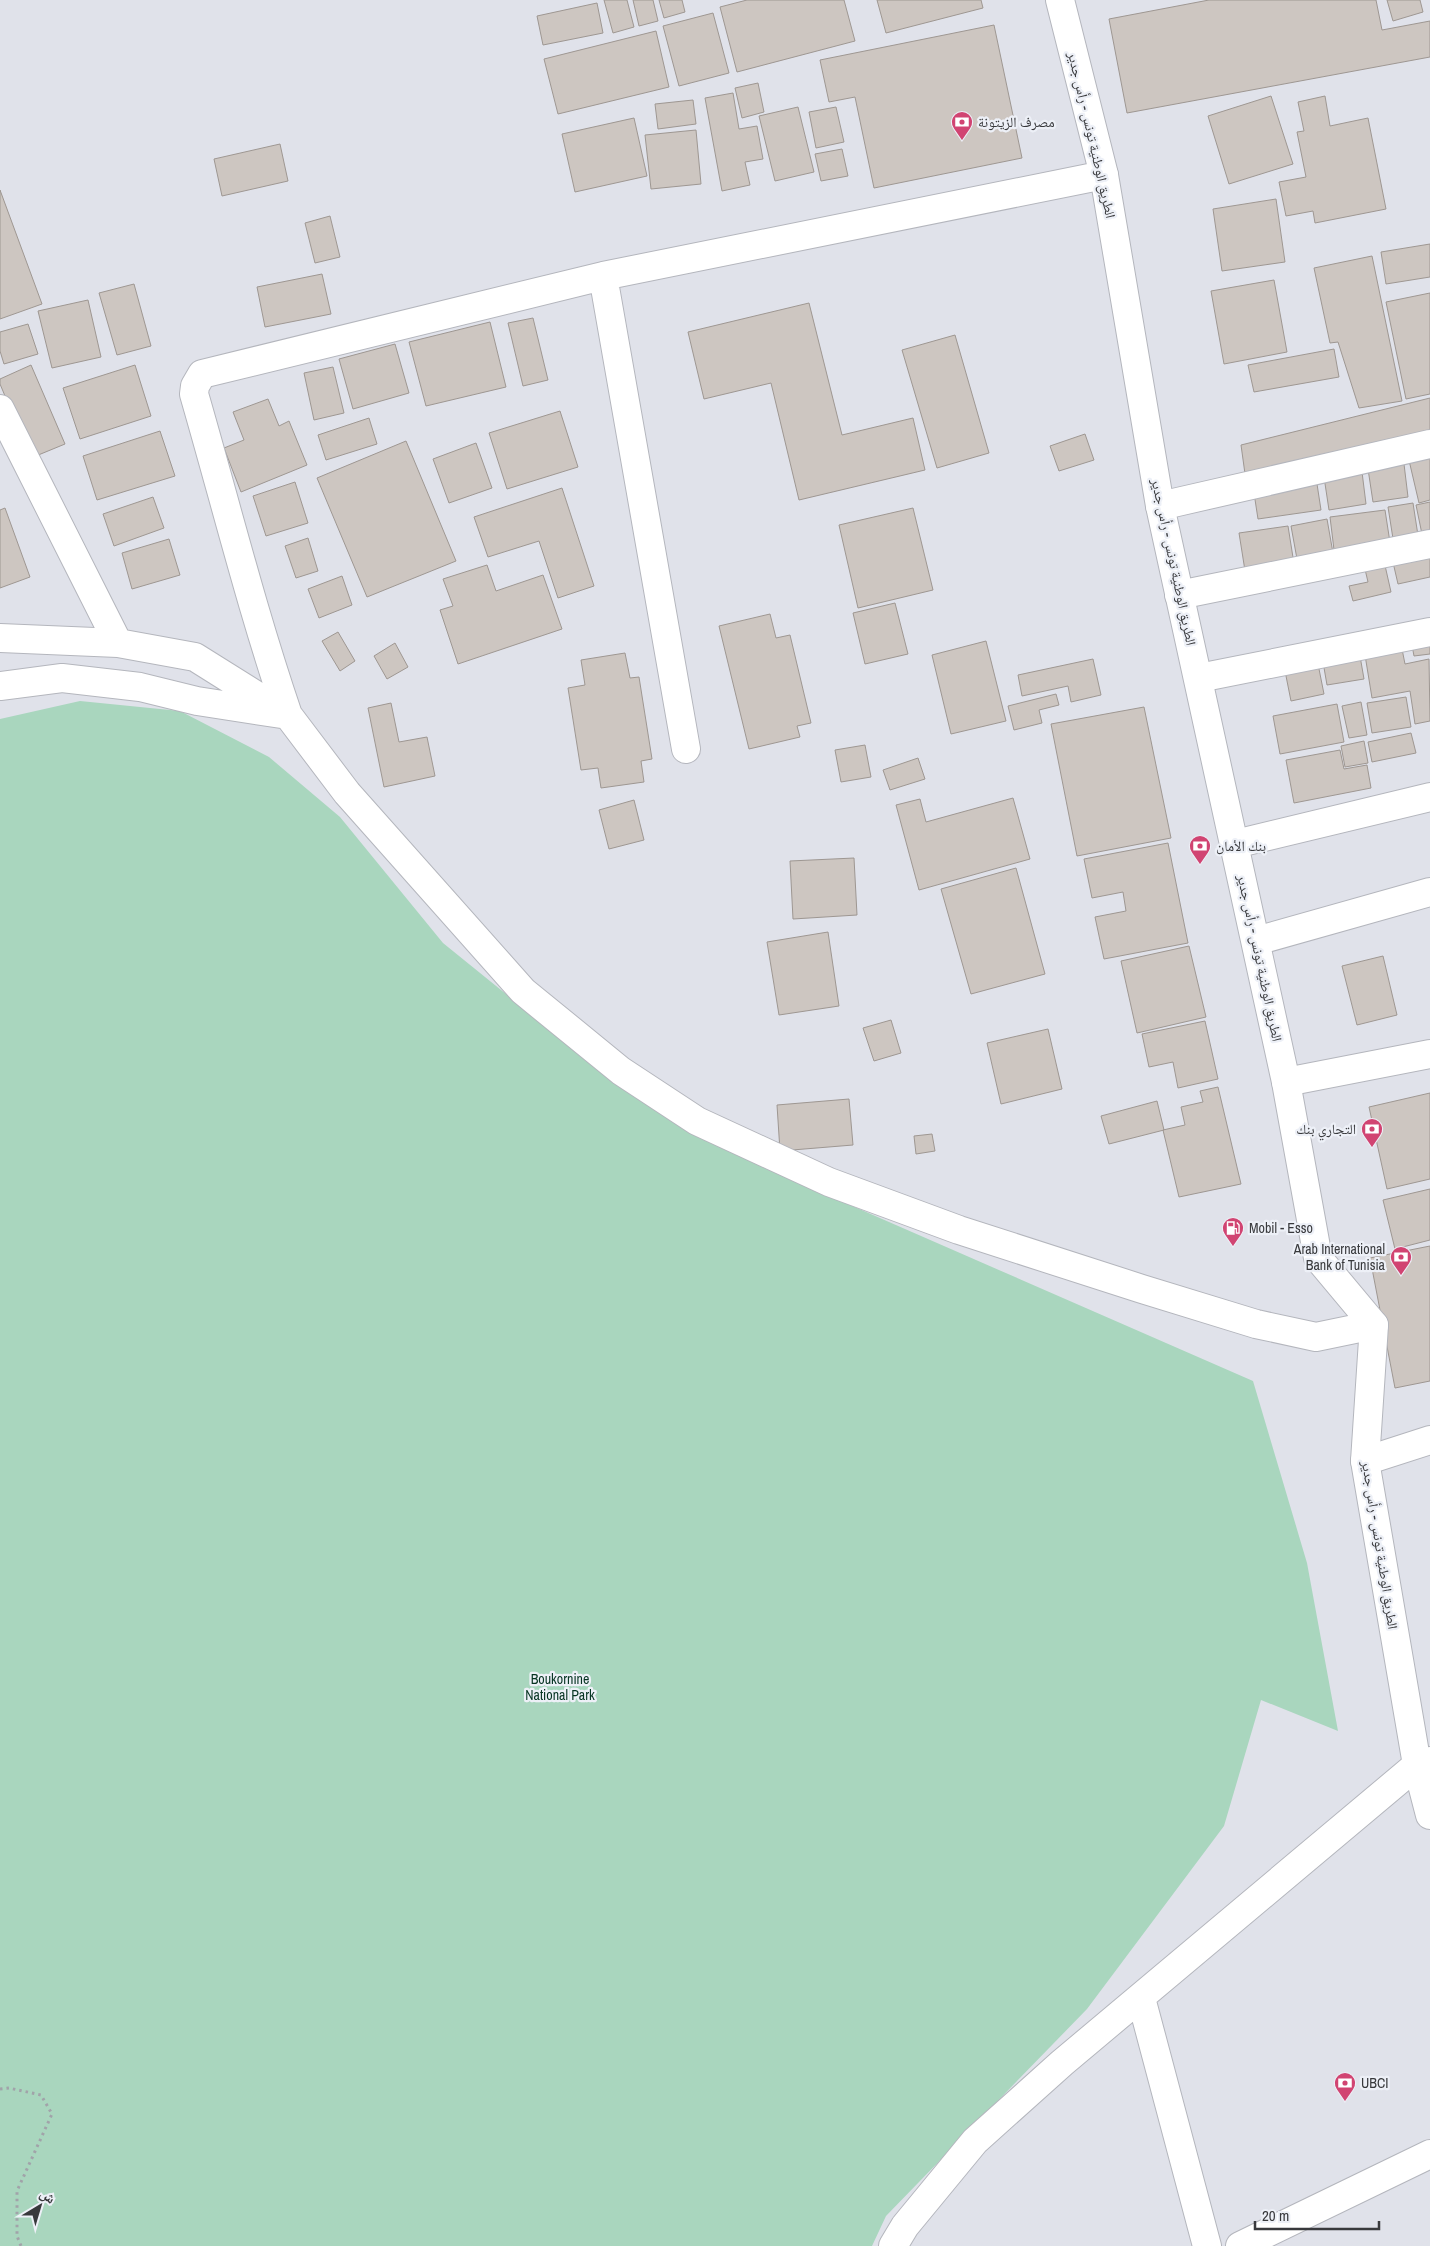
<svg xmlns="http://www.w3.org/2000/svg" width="1430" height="2246" font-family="'Archivo Narrow','Noto Naskh Arabic',sans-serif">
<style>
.green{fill:#a9d6be}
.building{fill:#cdc6c1;stroke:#9e9792}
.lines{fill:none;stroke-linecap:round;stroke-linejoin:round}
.street-casing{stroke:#b4b6bd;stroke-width:30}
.primary-casing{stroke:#b4b6bd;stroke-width:30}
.path{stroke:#a1a3a9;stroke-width:3;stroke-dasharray:2.5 4;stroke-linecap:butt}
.street{stroke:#fff;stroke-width:28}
.primary{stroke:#fff;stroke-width:28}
.labels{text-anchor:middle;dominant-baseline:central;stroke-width:4.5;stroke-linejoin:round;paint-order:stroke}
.poi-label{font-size:14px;fill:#38393c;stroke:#edf0f7;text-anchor:start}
.street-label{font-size:14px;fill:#38393c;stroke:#edf0f7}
.park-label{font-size:14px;fill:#063321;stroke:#edf0f7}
</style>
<rect width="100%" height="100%" fill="#e0e2ea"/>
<path class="green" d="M80,701L180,711L269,757L340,817L443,943L601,1071L786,1177L1253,1381L1307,1563L1338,1731L1261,1700L1224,1826L1087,2009L886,2216L872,2246H0V719Z"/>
<path class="building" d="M604,0H627L634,27L613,33Z
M633,0H653L658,21L639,26Z
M659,0H682L685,12L664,18Z
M747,0H844L855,41L737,72L720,7Z
M877,0H981L983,8L886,33Z
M1209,0H1376L1382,30L1430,21V57L1127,113L1109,19Z
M1387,0H1420L1423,12L1393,21Z
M597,3L603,33L543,45L537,16Z
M713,13L729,73L679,86L663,26Z
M994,25L1022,158L874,188L855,97L829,102L820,60Z
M656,31L669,87L558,114L544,59Z
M758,83L764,112L742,118L735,88Z
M733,93L739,129L757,126L763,159L745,162L750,185L722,191L705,98Z
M1271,96L1293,164L1229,184L1208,116Z
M1325,96L1330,126L1368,118L1386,209L1315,223L1313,211L1286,216L1279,182L1306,177L1297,132L1304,131L1298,102Z
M693,100L696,124L658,129L655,104Z
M798,107L814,172L775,181L759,116Z
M836,107L844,142L816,148L809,112Z
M634,118L647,176L575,192L562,134Z
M696,130L701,184L651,189L645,135Z
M280,144L288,181L222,196L214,159Z
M842,149L848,176L821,181L815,154Z
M0,190L42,304L0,319Z
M1276,199L1285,262L1222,271L1213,209Z
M330,216L340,257L315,263L305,223Z
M1430,244V277L1386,284L1381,252Z
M1372,256L1402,401L1359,408L1338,342L1330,343L1314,268Z
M322,274L331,314L265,327L257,287Z
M1274,280L1287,352L1224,364L1211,291Z
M134,284L151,346L117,355L99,293Z
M1430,293V394L1406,399L1386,302Z
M88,300L101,357L52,368L38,311Z
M809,303L842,435L913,418L925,470L799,500L771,383L704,399L688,332Z
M533,318L548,380L523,386L508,323Z
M490,322L506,387L426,406L409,342Z
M28,324L38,354L4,364L0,351V332Z
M955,335L989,453L937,468L902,350Z
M395,344L409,393L353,409L339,359Z
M1334,349L1339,377L1254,392L1248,365Z
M31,365L65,444L31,458L0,384V379Z
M135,365L151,416L80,439L63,388Z
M333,367L344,413L314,420L304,373Z
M1430,398V438L1246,481L1241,445Z
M268,399L279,426L289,421L307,465L241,492L224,448L244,440L233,412Z
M560,411L578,467L507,489L489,433Z
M369,418L377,444L326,460L318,435Z
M160,431L175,476L97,500L83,456Z
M1085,434L1094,460L1059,471L1050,446Z
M406,441L456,561L367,597L317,478Z
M476,443L492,488L449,503L433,459Z
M1430,450V500L1419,503L1408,456Z
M1404,464L1408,497L1373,502L1368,469Z
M1362,472L1366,504L1329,510L1324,477Z
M295,482L308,523L266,536L253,496Z
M1317,484L1321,510L1258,519L1254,493Z
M562,488L594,586L558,598L539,541L488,557L474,517Z
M153,497L164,528L114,546L103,514Z
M1430,502V538L1423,539L1416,505Z
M1413,503L1419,542L1394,545L1388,507Z
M5,508L30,577L0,588V510Z
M913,508L933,590L858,608L839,525Z
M1385,510L1391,549L1335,558L1330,517Z
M1327,519L1333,553L1297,559L1291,526Z
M1288,526L1295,570L1246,577L1239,533Z
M308,538L318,571L296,578L285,546Z
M169,539L180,575L132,589L122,553Z
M1430,549V577L1398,584L1392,558Z
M1384,561L1391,592L1353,601L1349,586L1368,582L1364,565Z
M487,565L496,591L543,575L562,629L458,664L440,610L453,606L443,579Z
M342,576L352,605L319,618L308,589Z
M895,603L908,654L865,664L853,613Z
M770,614L776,638L790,635L811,723L797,726L800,737L749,749L719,626Z
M338,632L355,661L340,671L322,641Z
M1411,640L1430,642V654L1414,656Z
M986,641L1006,721L951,734L932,655Z
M395,643L408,667L387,679L374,656Z
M1402,649L1405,664L1429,659L1430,721L1415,724L1410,691L1372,698L1365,655Z
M625,653L630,678L639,677L652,759L641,761L644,782L601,788L598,768L581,770L568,688L585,685L581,660Z
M1360,656L1364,679L1327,685L1323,662Z
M1093,659L1101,695L1071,702L1068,686L1022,696L1018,675Z
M1318,664L1324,694L1291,701L1285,671Z
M1056,694L1059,705L1039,710L1042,723L1014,730L1008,706Z
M1406,697L1411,727L1372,733L1367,703Z
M1361,702L1367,735L1349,738L1342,706Z
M391,703L399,742L427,737L435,776L384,787L368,708Z
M1337,704L1344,742L1280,754L1273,716Z
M1144,707L1171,838L1077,856L1051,724Z
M1411,733L1416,753L1372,762L1368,742Z
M1364,741L1368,763L1345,767L1341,746Z
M865,745L871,777L841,782L835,750Z
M1340,750L1344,769L1367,765L1371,788L1294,803L1286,760Z
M918,758L925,779L890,790L883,770Z
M1013,798L1030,859L919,890L896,805L920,799L926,822Z
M634,800L644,840L609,849L599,810Z
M1168,843L1188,943L1104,959L1095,917L1126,911L1123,892L1092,898L1084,859Z
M854,858L857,915L793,919L790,861Z
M1016,868L1045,974L971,994L941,889Z
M828,932L839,1006L779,1015L767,942Z
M1189,946L1206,1017L1137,1033L1121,961Z
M1383,956L1397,1015L1357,1025L1342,966Z
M891,1020L901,1053L874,1061L863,1028Z
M1205,1021L1218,1079L1178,1088L1173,1062L1149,1067L1142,1034Z
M1048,1029L1062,1089L1001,1104L987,1043Z
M1218,1087L1241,1184L1179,1197L1163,1130L1185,1125L1181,1107L1203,1102L1200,1091Z
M1430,1093V1179L1387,1189L1369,1107Z
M849,1099L853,1145L780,1151L777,1105Z
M1157,1101L1164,1130L1109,1144L1101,1116Z
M932,1134L935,1151L916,1154L914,1136Z
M1430,1189V1240L1395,1249L1383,1200Z
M1430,1246V1381L1395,1388L1370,1258Z"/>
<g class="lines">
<g class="street-casing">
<path id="street" d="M603,276L686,749
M0,409L118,643
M1160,506L1430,444
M1179,595L1430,544
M0,638L118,643L195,657L278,709
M1199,678L1430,632
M0,686L62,678L140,687L197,701L288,715L347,793L523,991L621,1071L697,1121L829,1182L959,1230L1142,1289L1256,1324L1316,1337L1374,1325
M288,715C252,610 225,501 194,394L195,386L202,374L603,276L1104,175
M1235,844L1430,797
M1256,941L1430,892
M1286,1082L1430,1054
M1365,1461L1430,1440
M1141,1998L1207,2246
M893,2246L905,2226L975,2141L1062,2063L1417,1765L1430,1761
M1240,2246L1430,2154"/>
</g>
<g class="primary-casing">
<path id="primary" d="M1060,0L1104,175L1160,506L1286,1082L1318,1258L1374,1325L1365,1461L1417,1765L1430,1815"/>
</g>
<path class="path" d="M0,2089L9,2088L41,2095L52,2114L17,2191V2236L21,2246"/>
<use href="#street" class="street"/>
<use href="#primary" class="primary"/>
</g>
<defs>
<g id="bank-pin" transform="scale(1.125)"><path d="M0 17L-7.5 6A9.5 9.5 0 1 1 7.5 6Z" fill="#d14472" stroke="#edf0f7"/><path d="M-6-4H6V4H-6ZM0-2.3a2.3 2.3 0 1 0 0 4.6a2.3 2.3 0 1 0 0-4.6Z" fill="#fff"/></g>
<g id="fuel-pin" transform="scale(1.125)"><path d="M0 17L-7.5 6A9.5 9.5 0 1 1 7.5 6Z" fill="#d14472" stroke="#edf0f7"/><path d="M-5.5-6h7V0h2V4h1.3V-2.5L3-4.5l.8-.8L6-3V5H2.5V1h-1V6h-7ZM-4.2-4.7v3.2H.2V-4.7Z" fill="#fff"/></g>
</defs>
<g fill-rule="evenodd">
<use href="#bank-pin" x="962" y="122"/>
<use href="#bank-pin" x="1200" y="846"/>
<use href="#bank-pin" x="1372" y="1129"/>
<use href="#fuel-pin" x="1233" y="1228"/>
<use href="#bank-pin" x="1401" y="1257"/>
<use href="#bank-pin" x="1345" y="2083"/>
</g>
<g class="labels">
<g class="poi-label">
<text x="978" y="122">مصرف الزيتونة</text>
<text x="1216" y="846">بنك الأمان</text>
<text x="1356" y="1129" text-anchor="end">التجاري بنك</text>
<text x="1249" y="1228">Mobil - Esso</text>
<text x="1385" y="1249" text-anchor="end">Arab International<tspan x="1385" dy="16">Bank of Tunisia</tspan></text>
<text x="1361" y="2083">UBCI</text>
</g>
<g class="street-label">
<text transform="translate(1092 135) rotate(77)">الطريق الوطنية تونس - رأس جدير</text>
<text transform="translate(1174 562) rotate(78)">الطريق الوطنية تونس - رأس جدير</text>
<text transform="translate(1260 958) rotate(78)">الطريق الوطنية تونس - رأس جدير</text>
<text transform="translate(1380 1545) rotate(81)">الطريق الوطنية تونس - رأس جدير</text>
</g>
<g class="park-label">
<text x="560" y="1679">Boukornine<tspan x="560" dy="16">National Park</tspan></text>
</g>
</g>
<g transform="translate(40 2206) rotate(38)" stroke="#edf0f7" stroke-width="4" paint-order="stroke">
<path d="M0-4L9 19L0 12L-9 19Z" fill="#38393c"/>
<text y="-8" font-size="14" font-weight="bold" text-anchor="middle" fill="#38393c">ش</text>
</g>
<path d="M1255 2221v8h124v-8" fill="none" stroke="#38393c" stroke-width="2.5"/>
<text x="1262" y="2221" font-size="15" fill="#38393c" stroke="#edf0f7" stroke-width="4" paint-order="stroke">20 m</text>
</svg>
